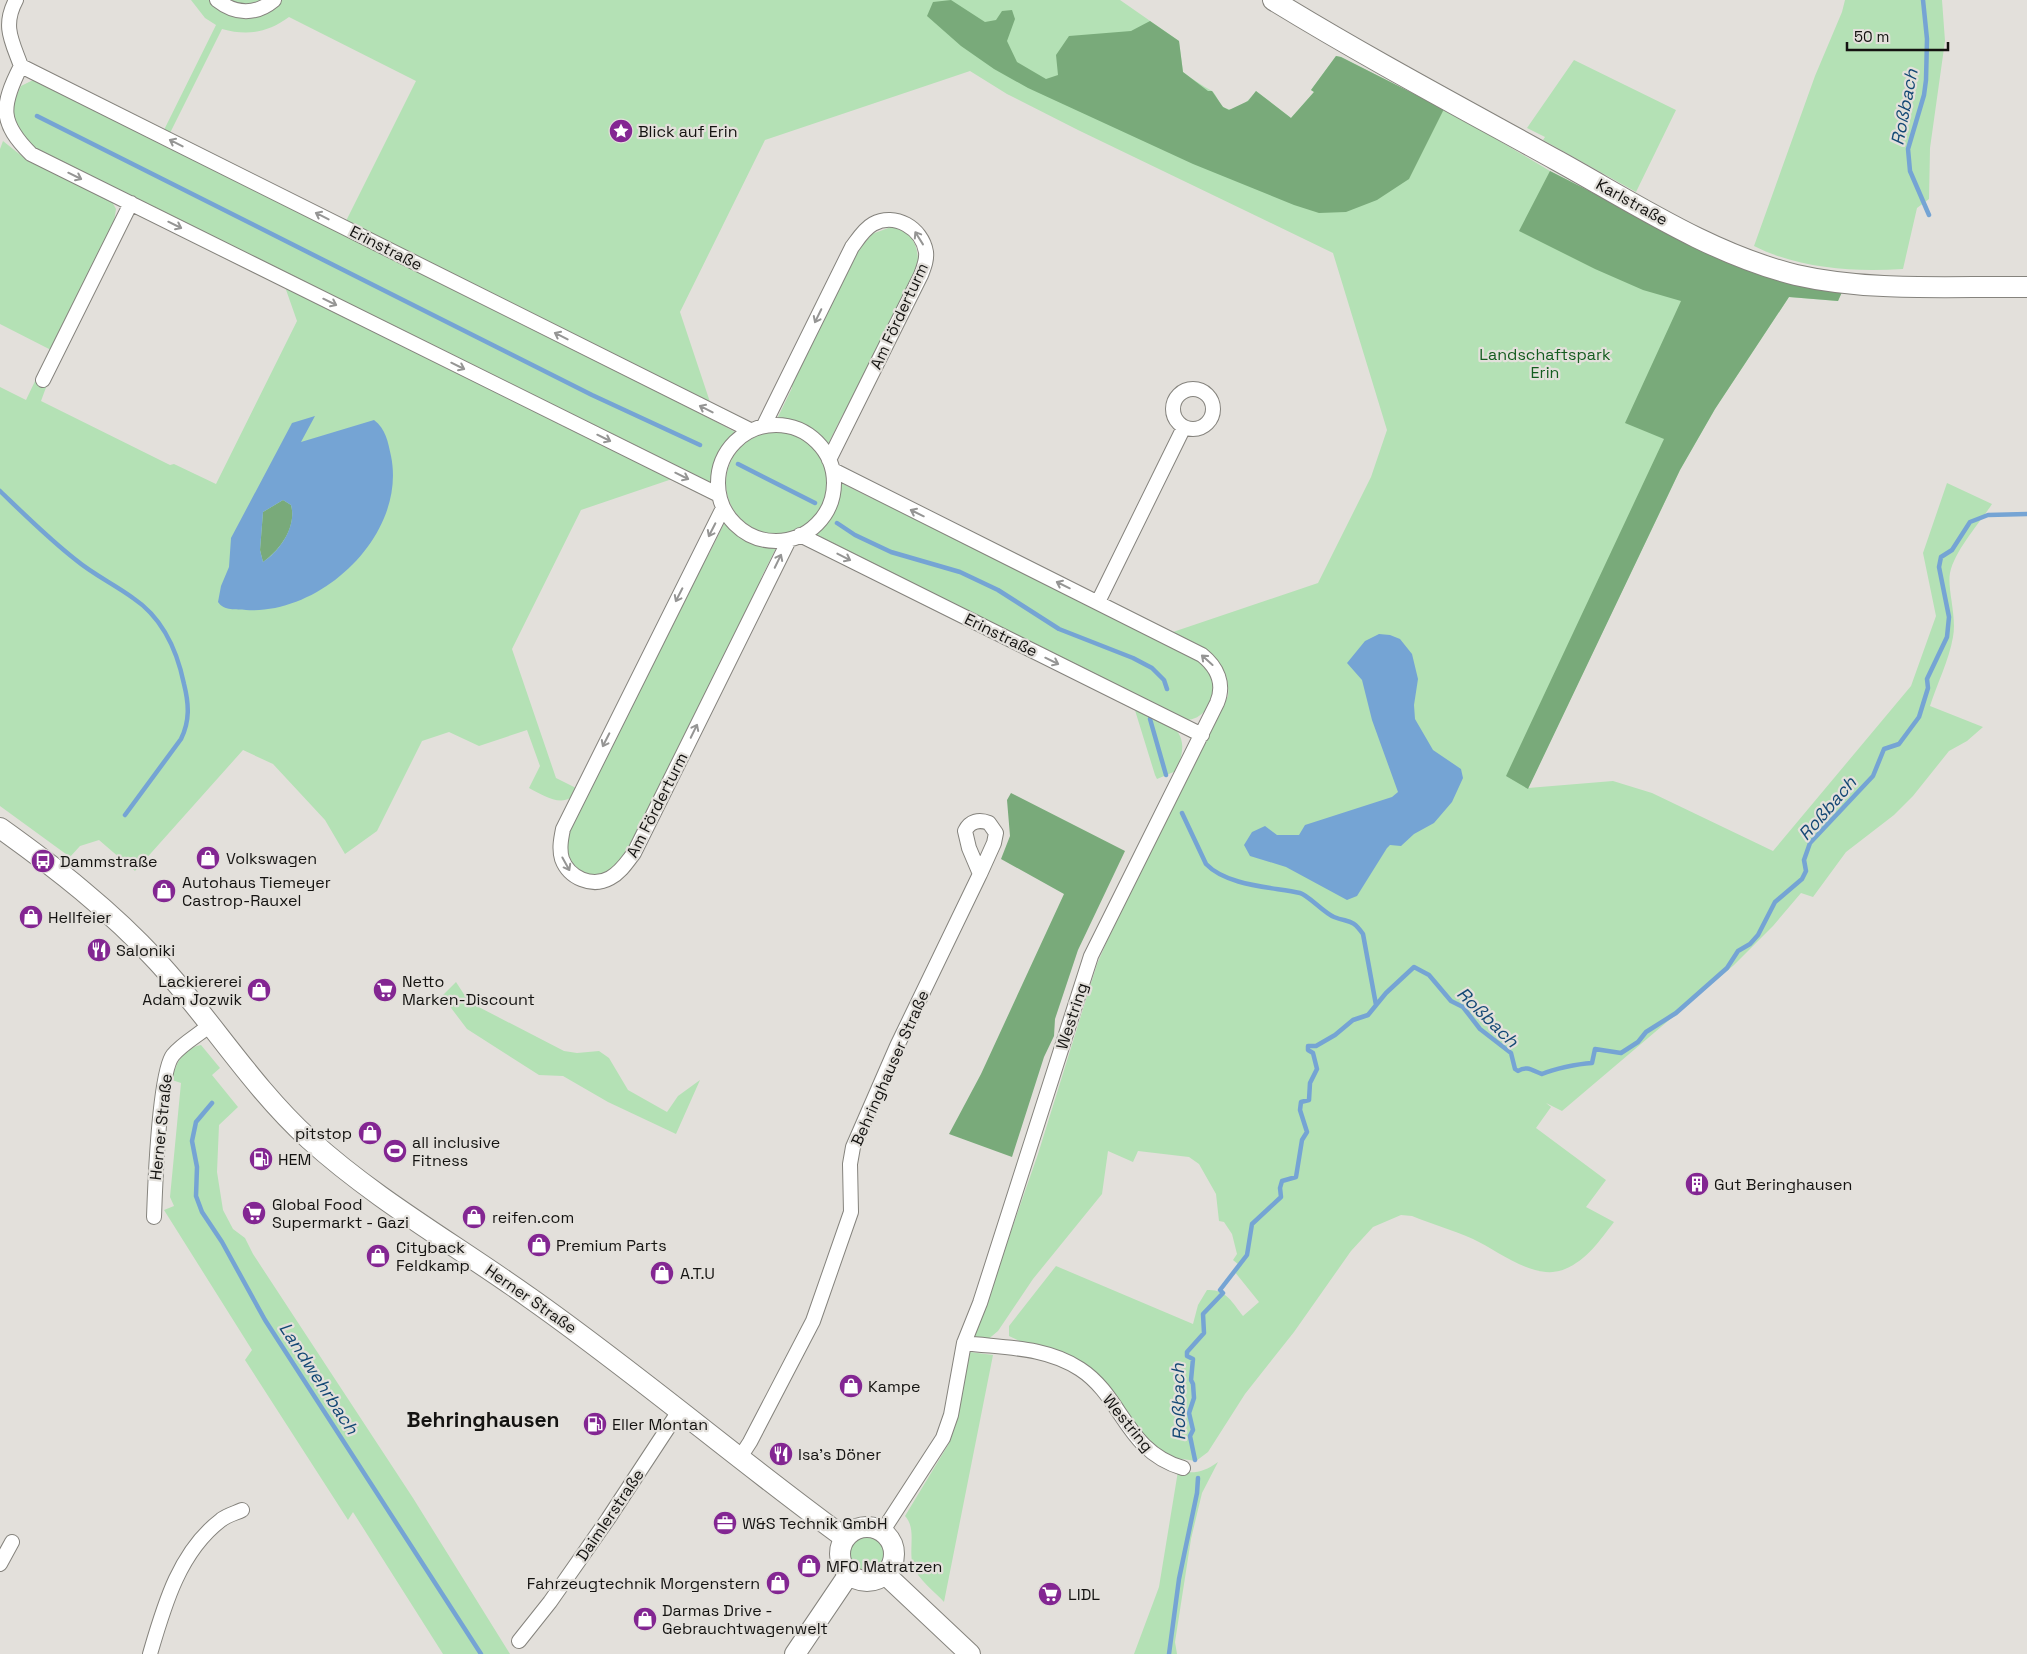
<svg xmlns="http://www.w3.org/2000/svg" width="2027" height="1654" font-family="'Space Grotesk',sans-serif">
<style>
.green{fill:#b4e1b5}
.forest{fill:#79aa7a}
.water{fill:#75a4d4;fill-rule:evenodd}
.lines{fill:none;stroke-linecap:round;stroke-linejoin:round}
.stream{stroke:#75a4d4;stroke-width:4.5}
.minor-casing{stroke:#85837d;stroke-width:16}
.secondary-casing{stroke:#85837d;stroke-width:22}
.minor{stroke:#fff;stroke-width:14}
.secondary{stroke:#fff;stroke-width:20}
.oneway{stroke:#959594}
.labels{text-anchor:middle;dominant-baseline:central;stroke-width:4.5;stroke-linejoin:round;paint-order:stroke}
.poi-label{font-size:16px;fill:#141311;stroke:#e3e0db;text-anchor:start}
.street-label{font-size:16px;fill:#141311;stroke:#e3e0db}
.park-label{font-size:16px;fill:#145c1f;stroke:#e3e0db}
.water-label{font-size:18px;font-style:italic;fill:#144875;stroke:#e3e0db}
.district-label{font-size:21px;font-weight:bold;fill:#141311;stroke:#e3e0db}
</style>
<rect width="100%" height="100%" fill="#e3e0db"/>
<path class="green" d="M191,0H1120L1179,41L1183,72C1192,79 1203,86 1212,91C1216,94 1218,101 1221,105C1233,117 1249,101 1256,91L1291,118L1314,92L1311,90L1336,56L1341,57L1459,117L1550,171L1713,254L1791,284L1842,292L1838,301L1789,297L1715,409L1680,470L1528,788L1613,781L1652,793L1773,851L1911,686L1936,616L1923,553L1947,483L1992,504C1979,524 1955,550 1950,573C1947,588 1957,617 1953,637C1949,660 1937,684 1930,706L1983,727L1967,741L1949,751L1913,796L1894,815L1846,852L1813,897L1801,893L1773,926L1734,965L1562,1111L1546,1103L1551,1107L1536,1128L1606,1180L1586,1207L1614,1222C1600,1240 1587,1260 1565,1269C1535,1282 1499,1251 1473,1239C1453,1230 1432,1224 1412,1216L1401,1215L1373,1227L1351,1251L1294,1332L1245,1394L1208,1452L1196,1461L1169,1457L1157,1450L1123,1410L1102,1380L1009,1336V1326L1056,1266L1193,1324L1198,1305L1207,1290C1226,1289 1232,1302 1243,1316L1259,1302L1234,1271L1239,1265L1233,1260L1237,1254L1232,1234L1224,1222L1219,1221L1216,1194L1199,1164L1189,1157L1138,1151L1133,1162L1108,1151L1102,1194L1033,1279L998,1331L986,1341L973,1340L1038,1154L1097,964L1107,941L1228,696C1232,658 1198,648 1170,633L1318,583L1371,477L1387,430L1333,253L1078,130L1007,94L970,71L765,140L680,312L711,405L345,223L416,81L289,17C267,33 247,36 222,29L169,135L163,132L216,25L205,18Z
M1845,0H1942L1945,41L1930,148L1929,199L1917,208L1903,269C1853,272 1800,269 1754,246L1815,76L1842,12Z
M1574,60L1676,110L1636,192L1543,140L1545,137L1527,128Z
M33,80L702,409L707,417L737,433C721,446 713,462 712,483L681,468L673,469L31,149L9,112L21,86Z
M3,141L28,161L110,198L116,209L114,222L51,350L0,324V149Z
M891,227C917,232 920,252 917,274L850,410L843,414L828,444C814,428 798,420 777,419L792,388L791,381L852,258L872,234Z
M284,284L675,478L581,510L512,649L556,778L578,789C567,811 544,796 529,788L540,766L527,730L479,746L449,732L422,741L377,831L345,854L325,820L273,764L243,750L135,871L99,840L80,846L70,857L0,806V387L26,400L37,377L48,382L41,401L170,465L174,464L216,484L297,321Z
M726 483a51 51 0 1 1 102 0a51 51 0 1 1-102 0Z
M841,483L873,499L880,498L1200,660C1204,665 1209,671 1212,677C1220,694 1206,720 1186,720L850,557L847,550L815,534C832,521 839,505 841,483Z
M725,522L748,541L776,548L761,578L762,586L628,854C623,859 617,866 611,870C594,882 572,871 568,852C566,844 568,836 569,828L703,557L709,554Z
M1134,707C1168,724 1195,727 1176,771L1157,779L1155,775Z
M456,982L469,1002L564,1051L577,1053L599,1051L609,1058L628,1090L667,1112L678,1096L700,1080L676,1134L608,1102L563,1076L539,1075L467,1029L442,996Z
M201,1045L220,1068L212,1075L238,1107L219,1125L217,1172L223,1210L233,1229L245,1238L253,1254L413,1498L510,1654H443L353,1512L348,1520L245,1360L252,1350L164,1210L174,1206L170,1197L181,1083L172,1080C175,1064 183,1048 201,1045Z
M970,1352L993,1355L944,1602C935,1592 918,1579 913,1566C908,1549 917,1529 905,1516L948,1445L956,1424Z
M1218,1462L1202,1493L1191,1539L1175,1642L1177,1654H1134L1159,1587L1178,1471C1195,1474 1204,1472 1218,1462Z
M846 1553a20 20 0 1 1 40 0a20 20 0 1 1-40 0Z"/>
<path class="forest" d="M951,0L985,22L996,20L1002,11L1012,10L1015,19L1007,41L1017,62L1046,79L1058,75L1056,55L1069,36L1131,31L1150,21L1179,41L1183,72L1208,91H1212L1223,107L1229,110L1248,101L1256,91L1291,118L1314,92L1311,90L1336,56L1341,57L1444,109L1409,179L1377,200L1346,212L1319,213L1294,205L1193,164L1028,88L994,69L961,46L927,16L933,2Z
M1550,171L1713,254L1791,284L1842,292L1838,301L1789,297L1715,409L1680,470L1528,789L1506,776L1664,439L1625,423L1681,301L1643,290L1595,269L1519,231Z
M283,500L291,505C297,527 280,550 263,562L260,550L263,512Z
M1011,793L1125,851L1078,950L1055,1019L1054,1036L1044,1057L1012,1157L949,1134L981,1074L1064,894L1001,859L1010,836L1007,800Z"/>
<path class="water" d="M315,416L301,442L374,420C386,429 388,442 391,456C407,534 322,615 246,610C236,609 224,611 218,602L221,586L229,567L231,538L292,423ZM283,500L291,505C297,526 280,551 263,562L260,550L263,512Z
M1379,634L1390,635L1400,639L1412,654L1418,679L1414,705L1415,719L1433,750L1461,769L1463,778L1452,802L1434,823L1414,834L1401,846L1390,845L1387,848L1357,896L1347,900L1286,867L1250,856L1244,845L1252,832L1265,826L1277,835H1299L1305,825L1392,797L1398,792L1372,720L1362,680L1347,663L1365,641Z"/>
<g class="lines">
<path class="stream" d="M1923,0L1927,39L1926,80L1924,95L1908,149L1910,171L1929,215
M37,116L592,395L700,445
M738,464L815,503
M0,491C25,515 49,539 76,560C94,575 114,584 133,598C163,618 177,650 184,684C189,704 190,721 181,739L125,815
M837,523L855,535L891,552L960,572L998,590L1059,629L1133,658L1152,668L1164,680L1167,689
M1150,719L1166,775
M1182,813L1206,864C1227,886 1272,887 1300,893C1308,895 1324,913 1334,917C1349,923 1352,918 1363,934L1376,1005
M212,1103L196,1122L192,1141L197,1167L196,1196L202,1212L222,1242L265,1320L481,1654
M1195,1460L1190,1436L1193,1430L1189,1413L1194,1398L1193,1384L1191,1380L1193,1359L1187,1356V1352L1204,1333L1203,1314L1223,1293L1220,1290L1247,1255L1252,1224L1281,1197L1280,1188L1282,1181L1296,1177L1302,1140L1307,1132L1300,1110L1301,1102L1309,1100L1310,1083L1317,1069L1313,1053L1308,1050V1046H1316L1335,1035L1353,1020L1368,1015L1386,993L1414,967L1429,975L1451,1001L1463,1007L1480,1029L1511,1053L1515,1069L1518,1071C1527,1065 1533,1071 1542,1074C1554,1069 1576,1064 1592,1063L1595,1049L1621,1053L1638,1042L1646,1032L1676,1013L1727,968L1738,951L1750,944L1758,935L1775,902L1802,879L1806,871L1804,860L1810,843L1873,776L1884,749L1899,744L1919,717L1928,688L1927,679L1947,637L1949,617L1939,567L1941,557L1952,550L1970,522L1988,515L2027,514
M1169,1654L1179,1579L1197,1493L1198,1478"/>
<g class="minor-casing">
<path id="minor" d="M16,0C2,26 12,41 21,66L750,430
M217,0C236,15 256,15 274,0
M21,66C0,107 0,123 31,154L719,495
M43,380L131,203
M1173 409a20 20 0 1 1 40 0a20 20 0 1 1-40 0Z
M718 483a58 58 0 1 1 116 0a58 58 0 1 1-116 0Z
M764,425L852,247C858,239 864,229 873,224C895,212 922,228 926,252C927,260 924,267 921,275L829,460
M833,470L1202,655C1217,667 1225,684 1217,703L1091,956L980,1303L964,1343L951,1415L943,1438L882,1532
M723,508L563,829C561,839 559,849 562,859C569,878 592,888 610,878C621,872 627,862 634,853L789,540
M800,535L1202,735
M1098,602L1184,427
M154,1217C155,1189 159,1072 173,1055C182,1044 198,1035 209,1026
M964,1343C1003,1348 1045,1346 1080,1369C1123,1397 1125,1451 1183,1468
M739,1459L750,1442L813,1321L851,1212L850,1164L853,1147L897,1046L980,874L969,848L965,831C970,821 979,819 989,823L996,833L994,843L980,874
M0,1564L12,1542
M519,1641L550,1602L608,1519L679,1411
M150,1654C164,1606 179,1552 221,1520C227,1515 236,1513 242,1510"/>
</g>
<g class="secondary-casing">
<path id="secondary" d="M1273,0C1366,57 1462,108 1558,161C1634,203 1711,254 1796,275C1870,292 1951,286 2027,287
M0,828C56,868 110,910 157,961C210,1018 251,1086 309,1139C376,1200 456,1245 530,1298C638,1374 738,1460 845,1538
M840 1554a27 27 0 1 1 54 0a27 27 0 1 1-54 0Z
M885,1574L970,1654
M795,1654L849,1574"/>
</g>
<use href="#minor" class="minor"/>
<use href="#secondary" class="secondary"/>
</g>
<defs><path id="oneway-shaft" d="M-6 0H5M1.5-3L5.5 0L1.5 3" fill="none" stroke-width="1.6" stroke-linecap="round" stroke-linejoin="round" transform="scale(1.25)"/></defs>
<g class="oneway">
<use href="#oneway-shaft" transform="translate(176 143) rotate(-153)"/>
<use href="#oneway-shaft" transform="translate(75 176) rotate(26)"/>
<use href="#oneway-shaft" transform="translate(322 216) rotate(-153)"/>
<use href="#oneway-shaft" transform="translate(175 225) rotate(26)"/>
<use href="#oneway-shaft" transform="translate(919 238) rotate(-122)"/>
<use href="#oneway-shaft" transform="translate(330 302) rotate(26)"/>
<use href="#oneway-shaft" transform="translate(818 316) rotate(116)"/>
<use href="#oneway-shaft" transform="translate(561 336) rotate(-153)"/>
<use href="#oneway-shaft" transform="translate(458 366) rotate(26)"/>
<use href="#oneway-shaft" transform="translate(706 409) rotate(-153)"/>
<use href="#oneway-shaft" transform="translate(604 438) rotate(26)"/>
<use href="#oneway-shaft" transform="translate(682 476) rotate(26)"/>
<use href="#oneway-shaft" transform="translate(917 513) rotate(-154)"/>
<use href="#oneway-shaft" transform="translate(712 530) rotate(117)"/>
<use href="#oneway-shaft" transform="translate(844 557) rotate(27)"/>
<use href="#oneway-shaft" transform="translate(778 561) rotate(-64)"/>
<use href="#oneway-shaft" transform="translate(1063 585) rotate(-154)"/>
<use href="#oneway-shaft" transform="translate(679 595) rotate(117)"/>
<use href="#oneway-shaft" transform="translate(1207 660) rotate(-138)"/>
<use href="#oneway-shaft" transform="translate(1052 661) rotate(26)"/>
<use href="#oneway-shaft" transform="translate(694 731) rotate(-64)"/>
<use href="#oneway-shaft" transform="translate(606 740) rotate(117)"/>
<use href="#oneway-shaft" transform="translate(566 864) rotate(61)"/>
</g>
<defs>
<g id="sight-disc" transform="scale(1.25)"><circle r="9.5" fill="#832692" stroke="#e3e0db"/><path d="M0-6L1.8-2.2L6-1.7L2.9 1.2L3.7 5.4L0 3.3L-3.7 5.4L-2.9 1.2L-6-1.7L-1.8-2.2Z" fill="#fff"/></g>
<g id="shop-disc" transform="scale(1.25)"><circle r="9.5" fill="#832692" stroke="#e3e0db"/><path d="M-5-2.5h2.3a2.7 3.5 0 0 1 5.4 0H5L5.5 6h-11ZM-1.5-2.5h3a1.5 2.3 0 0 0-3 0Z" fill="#fff"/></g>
<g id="bus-disc" transform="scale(1.25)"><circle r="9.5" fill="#832692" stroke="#e3e0db"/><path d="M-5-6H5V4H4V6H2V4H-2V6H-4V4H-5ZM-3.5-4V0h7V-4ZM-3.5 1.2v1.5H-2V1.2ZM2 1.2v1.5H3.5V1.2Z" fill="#fff"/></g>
<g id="restaurant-disc" transform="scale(1.25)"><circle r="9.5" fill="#832692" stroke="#e3e0db"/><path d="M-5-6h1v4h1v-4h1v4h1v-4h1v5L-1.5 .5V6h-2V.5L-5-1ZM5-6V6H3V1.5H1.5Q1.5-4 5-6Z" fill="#fff"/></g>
<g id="supermarket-disc" transform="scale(1.25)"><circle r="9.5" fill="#832692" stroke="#e3e0db"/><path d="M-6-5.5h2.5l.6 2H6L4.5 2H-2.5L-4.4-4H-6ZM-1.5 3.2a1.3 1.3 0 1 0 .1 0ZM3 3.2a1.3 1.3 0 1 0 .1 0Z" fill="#fff"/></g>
<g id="stadium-disc" transform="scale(1.25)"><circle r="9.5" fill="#832692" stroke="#e3e0db"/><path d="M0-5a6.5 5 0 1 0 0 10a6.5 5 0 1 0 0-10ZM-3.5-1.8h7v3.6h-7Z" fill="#fff"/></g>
<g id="fuel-disc" transform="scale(1.25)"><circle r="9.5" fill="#832692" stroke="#e3e0db"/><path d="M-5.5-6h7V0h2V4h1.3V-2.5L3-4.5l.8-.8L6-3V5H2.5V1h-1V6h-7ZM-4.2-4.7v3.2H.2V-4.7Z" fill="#fff"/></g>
<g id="building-disc" transform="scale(1.25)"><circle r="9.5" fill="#832692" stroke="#e3e0db"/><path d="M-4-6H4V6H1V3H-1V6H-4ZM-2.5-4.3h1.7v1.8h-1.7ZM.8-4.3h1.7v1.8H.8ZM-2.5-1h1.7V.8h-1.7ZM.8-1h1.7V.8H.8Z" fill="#fff"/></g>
<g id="office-disc" transform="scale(1.25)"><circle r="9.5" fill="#832692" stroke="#e3e0db"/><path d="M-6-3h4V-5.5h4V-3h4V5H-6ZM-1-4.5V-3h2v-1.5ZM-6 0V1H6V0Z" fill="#fff"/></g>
</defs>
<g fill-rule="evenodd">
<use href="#sight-disc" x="621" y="131"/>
<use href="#shop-disc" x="208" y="858"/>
<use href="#bus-disc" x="43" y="861"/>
<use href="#shop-disc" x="164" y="891"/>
<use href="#shop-disc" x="31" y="917"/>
<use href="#restaurant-disc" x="99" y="950"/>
<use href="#shop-disc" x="259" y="990"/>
<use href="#supermarket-disc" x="385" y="990"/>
<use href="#shop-disc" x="370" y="1133"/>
<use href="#stadium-disc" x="395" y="1151"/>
<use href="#fuel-disc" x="261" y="1159"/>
<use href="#building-disc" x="1697" y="1184"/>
<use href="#supermarket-disc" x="254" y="1213"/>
<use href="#shop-disc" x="474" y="1217"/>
<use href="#shop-disc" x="539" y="1245"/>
<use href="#shop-disc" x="378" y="1256"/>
<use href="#shop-disc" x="662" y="1273"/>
<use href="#shop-disc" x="851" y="1386"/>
<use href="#fuel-disc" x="595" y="1424"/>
<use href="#restaurant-disc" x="781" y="1454"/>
<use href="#office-disc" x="725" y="1523"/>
<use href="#shop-disc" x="809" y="1566"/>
<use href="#shop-disc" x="778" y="1583"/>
<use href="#supermarket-disc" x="1050" y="1594"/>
<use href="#shop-disc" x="645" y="1619"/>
</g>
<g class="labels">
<g class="poi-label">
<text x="638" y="131">Blick auf Erin</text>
<text x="226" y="858">Volkswagen</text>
<text x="60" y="861">Dammstraße</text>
<text x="182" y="882">Autohaus Tiemeyer<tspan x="182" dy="18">Castrop-Rauxel</tspan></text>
<text x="48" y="917">Hellfeier</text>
<text x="116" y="950">Saloniki</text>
<text x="242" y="981" text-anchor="end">Lackiererei<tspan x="242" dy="18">Adam Jozwik</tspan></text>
<text x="402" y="981">Netto<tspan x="402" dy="18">Marken-Discount</tspan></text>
<text x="352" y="1133" text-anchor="end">pitstop</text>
<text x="412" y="1142">all inclusive<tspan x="412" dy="18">Fitness</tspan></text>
<text x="278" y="1159">HEM</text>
<text x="1714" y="1184">Gut Beringhausen</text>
<text x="272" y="1204">Global Food<tspan x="272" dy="18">Supermarkt - Gazi</tspan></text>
<text x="492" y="1217">reifen.com</text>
<text x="556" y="1245">Premium Parts</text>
<text x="396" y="1247">Cityback<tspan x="396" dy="18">Feldkamp</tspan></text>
<text x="680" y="1273">A.T.U</text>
<text x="868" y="1386">Kampe</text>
<text x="612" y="1424">Eller Montan</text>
<text x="798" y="1454">Isa’s Döner</text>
<text x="742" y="1523">W&amp;S Technik GmbH</text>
<text x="826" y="1566">MFO Matratzen</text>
<text x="760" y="1583" text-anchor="end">Fahrzeugtechnik Morgenstern</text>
<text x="1068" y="1594">LIDL</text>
<text x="662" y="1610">Darmas Drive -<tspan x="662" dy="18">Gebrauchtwagenwelt</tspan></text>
</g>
<g class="street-label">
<text transform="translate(1632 202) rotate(29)">Karlstraße</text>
<text transform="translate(386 248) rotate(27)">Erinstraße</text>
<text transform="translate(899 316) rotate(-65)">Am Förderturm</text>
<text transform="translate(1001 635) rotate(26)">Erinstraße</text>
<text transform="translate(657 805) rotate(-63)">Am Förderturm</text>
<text transform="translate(1072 1016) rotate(-72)">Westring</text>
<text transform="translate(890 1068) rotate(-66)">Behringhauser Straße</text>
<text transform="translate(161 1127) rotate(-84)">Herner Straße</text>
<text transform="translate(531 1299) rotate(35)">Herner Straße</text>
<text transform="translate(1128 1423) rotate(51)">Westring</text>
<text transform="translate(610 1515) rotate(-56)">Daimlerstraße</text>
</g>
<g class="park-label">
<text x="1545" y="354">Landschaftspark<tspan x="1545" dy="18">Erin</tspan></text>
</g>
<g class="water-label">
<text transform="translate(1904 107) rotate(-79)">Roßbach</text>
<text transform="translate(1827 808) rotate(-49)">Roßbach</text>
<text transform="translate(1488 1017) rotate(44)">Roßbach</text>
<text transform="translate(319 1378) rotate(57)">Landwehrbach</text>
<text transform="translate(1178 1402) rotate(-91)">Roßbach</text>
</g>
<g class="district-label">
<text x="483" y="1419">Behringhausen</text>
</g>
</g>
<path d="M1847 42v8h101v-8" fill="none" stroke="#141311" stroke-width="2.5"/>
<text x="1854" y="42" font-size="15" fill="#141311" stroke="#e3e0db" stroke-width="4" paint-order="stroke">50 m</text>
</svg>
